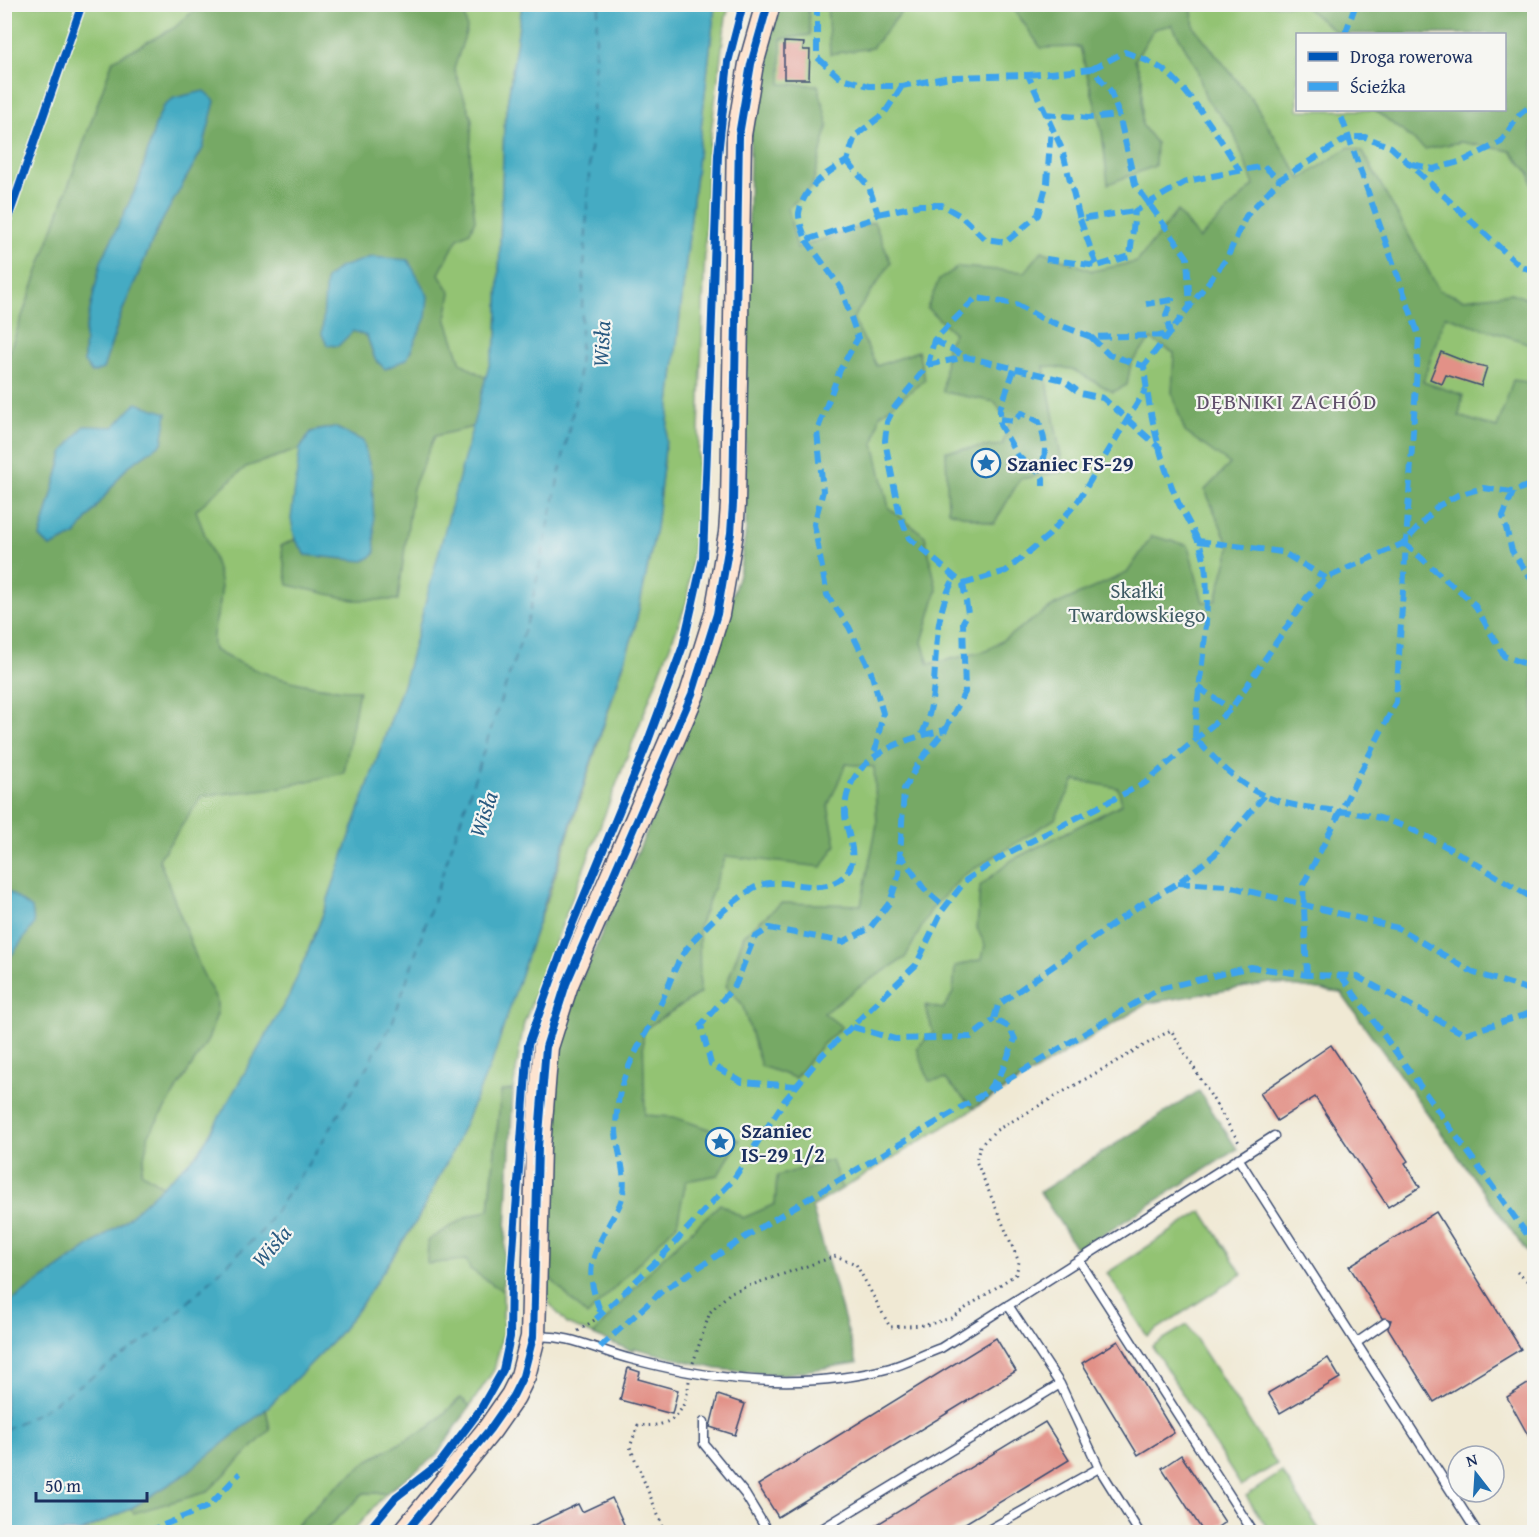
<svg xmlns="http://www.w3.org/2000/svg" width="1539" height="1537" font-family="'Gentium Book Plus',serif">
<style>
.green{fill:#93c373;stroke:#577968;stroke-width:1.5;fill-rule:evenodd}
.forest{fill:#76a965;stroke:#486c62;stroke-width:1.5;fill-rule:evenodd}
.water{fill:#44abc3;stroke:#306d90;stroke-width:1.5}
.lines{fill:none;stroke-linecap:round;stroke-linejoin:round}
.stream{stroke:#44abc3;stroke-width:4.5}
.ferry{stroke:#295a81;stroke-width:1.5;stroke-dasharray:8 6;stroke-linecap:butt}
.building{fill:#e29187}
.lane-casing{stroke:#3b4b70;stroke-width:11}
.secondary-casing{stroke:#3b4b70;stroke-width:27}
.path{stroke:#3b4b70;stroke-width:3;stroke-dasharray:1.5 4.5;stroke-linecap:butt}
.lane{stroke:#fff;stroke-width:8}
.secondary{stroke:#fde4d0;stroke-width:24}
.quiet{stroke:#3da3ed;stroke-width:6;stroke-dasharray:12 6;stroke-linecap:butt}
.cycleway-casing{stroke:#f6f6f2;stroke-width:11}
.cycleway{stroke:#0057b8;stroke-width:8}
.labels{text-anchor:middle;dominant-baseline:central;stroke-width:4.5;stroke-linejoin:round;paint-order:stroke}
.poi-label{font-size:21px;font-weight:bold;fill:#1b2f5e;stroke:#f6f6f2;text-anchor:start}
.park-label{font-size:21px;fill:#3f5b64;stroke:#f6f6f2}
.water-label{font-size:22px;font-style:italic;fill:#295a81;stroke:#f6f6f2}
.neighbourhood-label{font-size:22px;letter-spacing:1.5px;fill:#61516c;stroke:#f6f6f2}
</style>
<rect width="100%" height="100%" fill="#f6f6f2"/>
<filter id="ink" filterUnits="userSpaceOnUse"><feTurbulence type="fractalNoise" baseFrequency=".0167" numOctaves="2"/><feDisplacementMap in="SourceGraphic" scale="12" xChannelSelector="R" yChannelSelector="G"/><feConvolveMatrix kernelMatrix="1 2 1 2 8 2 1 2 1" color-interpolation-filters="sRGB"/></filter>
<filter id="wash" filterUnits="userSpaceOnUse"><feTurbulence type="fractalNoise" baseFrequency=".008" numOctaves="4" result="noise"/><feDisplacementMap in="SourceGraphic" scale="24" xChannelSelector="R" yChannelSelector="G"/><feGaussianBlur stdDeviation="1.35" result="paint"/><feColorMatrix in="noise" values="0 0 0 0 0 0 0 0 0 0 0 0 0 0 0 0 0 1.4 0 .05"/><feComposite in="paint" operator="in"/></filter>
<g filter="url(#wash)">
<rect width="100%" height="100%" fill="#f0e9d4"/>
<path class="green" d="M5,5H522L504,126L497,336L452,531L404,682L322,917L290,994L251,1065L199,1152L119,1260L5,1323Z
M715,5H730L726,17L708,156L696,525L687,602L524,1023L513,1090L501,1092L489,1210L467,1217C465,1268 459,1263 503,1291V1334L494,1370L470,1406L460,1398L430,1427L369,1460L329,1493L290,1532H81L130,1509L134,1513L270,1430L266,1409L333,1341L361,1305L417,1220L455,1146L549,895L634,632L656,528Z
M777,5H1534V1262L1341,993L1270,983L1148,1003L649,1306L632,1351L567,1324L549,1303L544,1272L579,985L659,804L719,642L738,583L746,530ZM1298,34H1504V110H1298Z
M1202,1211L1242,1274L1147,1336L1107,1273Z
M1187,1325L1277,1464L1241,1486L1152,1346Z
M1282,1472L1321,1532H1270L1246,1496Z
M364,1493H386L352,1532H323Z"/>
<path class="forest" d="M200,5H463L467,29L454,69L472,119L469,170L475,220L470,232L458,238L439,274L451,293L446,318L461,363L486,378L473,427L435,436L413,488L398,600H354L288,585L281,546L295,539L306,555L363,441L334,427L311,432L300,449L246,467L196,510C202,530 222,573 221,591C221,614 209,631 214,650C257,674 308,690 359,690L344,773L277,788L202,796L159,859L201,970L217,1001V1014L208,1040L149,1134L141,1172L164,1187L125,1221L5,1306V959L11,956L9,892H5V364L113,60L174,28ZM156,123L203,148L158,228L121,314L103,369L84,362L85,332L101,262L139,182ZM426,317L375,359L367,336L354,331ZM114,427L162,443L127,467L75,535L50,547L40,537L64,451Z
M777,5H808L810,35L781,39V84L818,85L828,125L812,187L788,208L797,248L874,222L891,263L853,318L877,366L918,351L925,380L880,415L874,443L889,508L925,536L937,590L922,642L929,664L986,651L1055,605L1127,573L1152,536L1188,545L1203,602L1216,600L1230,548L1205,490L1230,464L1185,432L1172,393L1174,353L1151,339L1131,363L1127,385L1113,392L1072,369L1044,366L1064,472L1020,479L994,524L948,511L946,451L1002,445L1009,424L995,402L943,392L947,345L954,333L927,308L939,280L958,267L1025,272L1042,251L1092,271L1137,262L1177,211L1199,239L1254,185L1232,129L1206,99L1196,66L1172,25L1154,29L1135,60L1142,78V125L1156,143L1155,166L1108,184L1102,132L1080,47L1041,48L1011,5H1191L1194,27L1251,98L1301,179L1349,147L1363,152L1439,290L1463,299L1511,293L1534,301V345L1445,316L1423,382L1463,395L1459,416L1497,428L1513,380L1534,383V1262L1341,993L1270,983L1148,1003L973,1108L945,1079L929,1081L917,1048L933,1032L925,1005L943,1009L953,993L955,966L982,959L985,945L977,928L980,886L1012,860L1122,804L1118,788L1075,780L1055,819L964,875L931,910L905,958L860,986L824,1013L842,1027L821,1046L795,1078L761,1066L742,1004L726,986L744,935L781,903L861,905L877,824L874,767L846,764L828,806L836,845L822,867L726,856L699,926L700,993L643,1030L645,1115L674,1117L740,1140L718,1175L686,1181L677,1224L587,1316L544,1272L550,1101L557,1054L579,985L659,804L719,642L740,570L746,530L745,399L751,103Z
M827,5V4L917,5L904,9L872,48L830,54Z
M1302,5H1534V199L1530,174L1511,151L1461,142L1425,149L1375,110H1504V34H1339Z
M513,1090L503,1291L470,1269L466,1260L427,1264L428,1240L467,1217L489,1210L501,1091Z
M1199,1091L1237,1149L1078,1251L1040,1192Z
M832,1160L842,1189L812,1207L857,1363L779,1375L717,1369L634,1348L632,1351L593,1335L656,1264L720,1204L743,1218L775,1204L777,1176Z
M461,1398L470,1406L437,1455L386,1493H364L323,1532H290L329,1493L369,1460L430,1427Z
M266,1409L270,1430L207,1492L134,1513L130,1509L181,1477Z"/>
<path class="water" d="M522,5H715L656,528L634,632L493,1059L455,1146L417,1220L361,1305L333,1341L266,1409L181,1477L130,1509L81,1532H5V1306L125,1221L199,1152L290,994L320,922L404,682L497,336L504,126Z
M204,91L215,101L203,148L158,228L121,314L103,369L92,373L84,362L85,332L101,262L139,182L156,123L163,107L174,98Z
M371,257L408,260L428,296L426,317L407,359L385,369L375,359L367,336L353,331L338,346L327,345L322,334L326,279L339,268Z
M136,403L167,413L162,443L127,467L75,535L50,547L40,537L64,451L84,426L114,427Z
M334,427L363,441L372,475L375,554L364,561L306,555L295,539L291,519L300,449L311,432Z
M5,892H9L32,909L34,924L11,956L5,959Z"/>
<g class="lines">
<path class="stream" d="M330,4H359"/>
<path class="ferry" d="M4,1430L42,1411L157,1332L262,1231L315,1154L392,1024L529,616L578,387L597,17L600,4"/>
</g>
<g id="blocks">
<path class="building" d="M784,42L804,43L803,50H810L809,79H784Z
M1441,352L1469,363L1487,367L1481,386L1446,375L1442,384L1430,379Z
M1331,1045L1408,1161L1405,1163L1420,1187L1388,1207L1315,1097L1277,1121L1260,1093Z
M1436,1212L1521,1349L1434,1402L1388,1328L1391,1320L1382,1318L1349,1266Z
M996,1338L1016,1371L778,1517L758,1485Z
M1118,1341L1174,1433L1138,1455L1082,1363Z
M1328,1358L1340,1378L1280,1413L1268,1393Z
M628,1368L640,1372L638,1379L678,1390L672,1414L620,1400Z
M1534,1380V1446L1507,1397Z
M718,1395L745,1404L735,1435L710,1427Z
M1045,1422L1069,1460L949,1533H863Z
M1181,1455L1225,1522L1209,1533H1204L1162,1468Z
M612,1498L628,1533H517L578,1504L582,1512Z"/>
</g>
</g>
<g filter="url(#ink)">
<use href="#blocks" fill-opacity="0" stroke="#3b4b70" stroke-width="1.5"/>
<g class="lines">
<g class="lane-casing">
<path id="lane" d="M1238,1158L1477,1532
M1079,1260L1253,1532
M1008,1305L1060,1384L1099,1468L1139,1532
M534,1337C569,1333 598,1351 631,1359C714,1381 806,1391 890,1368C907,1363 924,1354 941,1348L1274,1136
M1356,1343L1385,1323
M704,1422V1444L745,1494L768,1532
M817,1532L1060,1384
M985,1532L1099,1468"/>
</g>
<g class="secondary-casing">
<path id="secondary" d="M406,1532L490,1429L513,1396L523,1376L533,1337L538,1147L546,1047L566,984L692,694L717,614L731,533L733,504L739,135L751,64L768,4"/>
</g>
<path class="path" d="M1517,1272L1534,1287
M578,1331L596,1319
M693,1363L710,1312L731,1292L836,1256L856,1264L890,1327L926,1325L951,1318L1016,1274L1019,1262L976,1161L980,1146L995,1131L1171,1030L1240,1144
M665,1532L630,1447L638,1425C672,1429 686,1413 689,1381
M1324,1532L1328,1530L1330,1532"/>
<use href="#lane" class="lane"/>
<use href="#secondary" class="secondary"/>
<path class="quiet" d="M817,4V57L839,77L869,86H902L950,77L1028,75L1062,149L1080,219L1135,211
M45,5V4
M1345,34L1356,4
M1092,69L1125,52C1141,58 1157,64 1170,75C1191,94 1226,146 1240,172
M1028,75L1092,69L1110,90L1119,115L1135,184L1187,257L1190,309
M1045,114L1088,118L1119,115
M847,161L869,187L878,214L872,219L806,240C804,233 798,220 799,213C803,188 827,172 847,161L855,136L884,114L902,86
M1412,164L1433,169L1463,161L1501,142L1519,115L1534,103
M878,214L920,205H942L961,216L985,239L1006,242L1038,215L1047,183L1051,127
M1080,219L1097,266
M806,240L841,288L858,338L840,370L817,431L823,491L814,524L827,595L849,627L871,672L883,713L874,756
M1046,259L1097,266L1130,256L1135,211L1187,181L1264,166L1279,180
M1534,270L1521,267L1391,147L1365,137H1349L1279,180L1246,216L1227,258L1144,366C1148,408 1159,455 1175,495C1184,518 1202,539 1205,565C1212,622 1197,681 1195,738C1216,760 1237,784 1265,796C1302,813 1347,807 1386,820C1439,837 1486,871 1534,899
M1091,337L1109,355L1144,366
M934,340L966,357
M928,365L966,357L1063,380L1080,393L1103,398L1161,449
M1014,370L1000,409V425L1018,456L1032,469L1038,471L1043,478V486
M1000,419L1013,421L1022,413L1039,422C1045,438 1049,457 1038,471
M1513,492L1503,516L1512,551L1534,583
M1198,541L1282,552L1326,578
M1404,543L1474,604L1504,656L1534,667
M963,584L1006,571L1049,535L1078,501L1146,389
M1198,687L1231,709
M922,734C945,685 924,632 955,577
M899,852L924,889L945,907
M1178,883L1228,886L1398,928L1474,973L1534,991
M1307,975L1303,885L1396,702L1419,336L1339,110
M1341,976L1534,1244
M853,1027L895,1039L971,1037L994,1019
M797,1086L742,1082L711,1064L701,1025L736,984L754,938L769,928L843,942L870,928L890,902L899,874L904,789L919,762L945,730L965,692L963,622L968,613L963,584L909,538L900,516L885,441L887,422L894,408L928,365L934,340L976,298L1016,304L1041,318L1091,337L1170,335L1166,315L1172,300L1146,304
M988,1090L1002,1071L1015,1039L1009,1027L994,1019L998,1005L1139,906L1178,883L1214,855L1264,796
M600,1311C585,1269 590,1261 610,1222C614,1215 620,1206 622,1198C628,1175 617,1153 616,1130C616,1121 617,1112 618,1103C622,1070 645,1037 659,1007C667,991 672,973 681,957C698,931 724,909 749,891C778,869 817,901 844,876C863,858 844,831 845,811C846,757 902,739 945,730
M596,1319L660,1258L733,1180L785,1100L822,1055L916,965L942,911L966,880L1006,854L1145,783L1231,709L1307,597L1326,578L1404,543L1438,506L1458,495L1483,488L1513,492L1534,483
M600,1347L662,1291L761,1227L1159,989L1251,967L1307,975L1356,976L1464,1034L1534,1012
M147,1532L209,1506L240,1473"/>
<g class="cycleway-casing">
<path id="cycleway" d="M4,230L82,4
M367,1532L396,1497L440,1463L480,1410L503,1370L510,1337L511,1278L528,1045L565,942L645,749L683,646L703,558L718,155L728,62L743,4
M406,1532L490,1429L513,1396L523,1376L533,1337L538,1147L546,1047L566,984L692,694L717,614L731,533L733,504L739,135L751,64L768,4"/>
</g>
<use href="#cycleway" class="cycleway"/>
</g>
</g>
<defs>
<g id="sight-ring" transform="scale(1.5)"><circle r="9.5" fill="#f6f6f2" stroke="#1f6fb2" stroke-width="1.5"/><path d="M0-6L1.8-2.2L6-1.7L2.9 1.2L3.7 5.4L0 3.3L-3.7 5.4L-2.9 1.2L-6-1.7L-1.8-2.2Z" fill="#1f6fb2"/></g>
</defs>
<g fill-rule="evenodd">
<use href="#sight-ring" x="986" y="463"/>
<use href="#sight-ring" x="720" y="1142"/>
</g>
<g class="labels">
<g class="poi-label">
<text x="1007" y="463">Szaniec FS-29</text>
<text x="741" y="1130">Szaniec<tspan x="741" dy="24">IS-29 1/2</tspan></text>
</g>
<g class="park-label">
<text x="1137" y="590">Skałki<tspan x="1137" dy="24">Twardowskiego</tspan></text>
</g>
<g class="water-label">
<text transform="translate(601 344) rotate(-87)">Wisła</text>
<text transform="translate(483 814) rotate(-71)">Wisła</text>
<text transform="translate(271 1246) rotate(-49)">Wisła</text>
</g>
<g class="neighbourhood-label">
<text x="1287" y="401">DĘBNIKI ZACHÓD</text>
</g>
</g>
<rect width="1539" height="1537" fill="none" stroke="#f6f6f2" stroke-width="24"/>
<rect x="1296" y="33" width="210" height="78" fill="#f6f6f2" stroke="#9ea6b7" stroke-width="1.5"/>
<rect x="1308" y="52" width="30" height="9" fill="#0057b8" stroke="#9ea6b7" stroke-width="1.5"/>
<text x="1350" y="63" font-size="18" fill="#1b2f5e">Droga rowerowa</text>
<rect x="1308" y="82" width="30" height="9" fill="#3da3ed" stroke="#9ea6b7" stroke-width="1.5"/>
<text x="1350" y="93" font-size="18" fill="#1b2f5e">Ścieżka</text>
<g transform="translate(1476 1474) rotate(343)"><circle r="28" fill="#f6f6f2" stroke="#9ea6b7" stroke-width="1.5"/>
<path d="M0-4.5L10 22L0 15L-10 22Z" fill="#1f6fb2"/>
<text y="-9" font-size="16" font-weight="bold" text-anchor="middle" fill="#1b2f5e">N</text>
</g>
<path d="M36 1492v9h111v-9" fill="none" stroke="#1b2f5e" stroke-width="3"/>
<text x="45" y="1492" font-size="18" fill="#1b2f5e" stroke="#f6f6f2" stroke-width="4.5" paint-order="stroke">50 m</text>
</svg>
